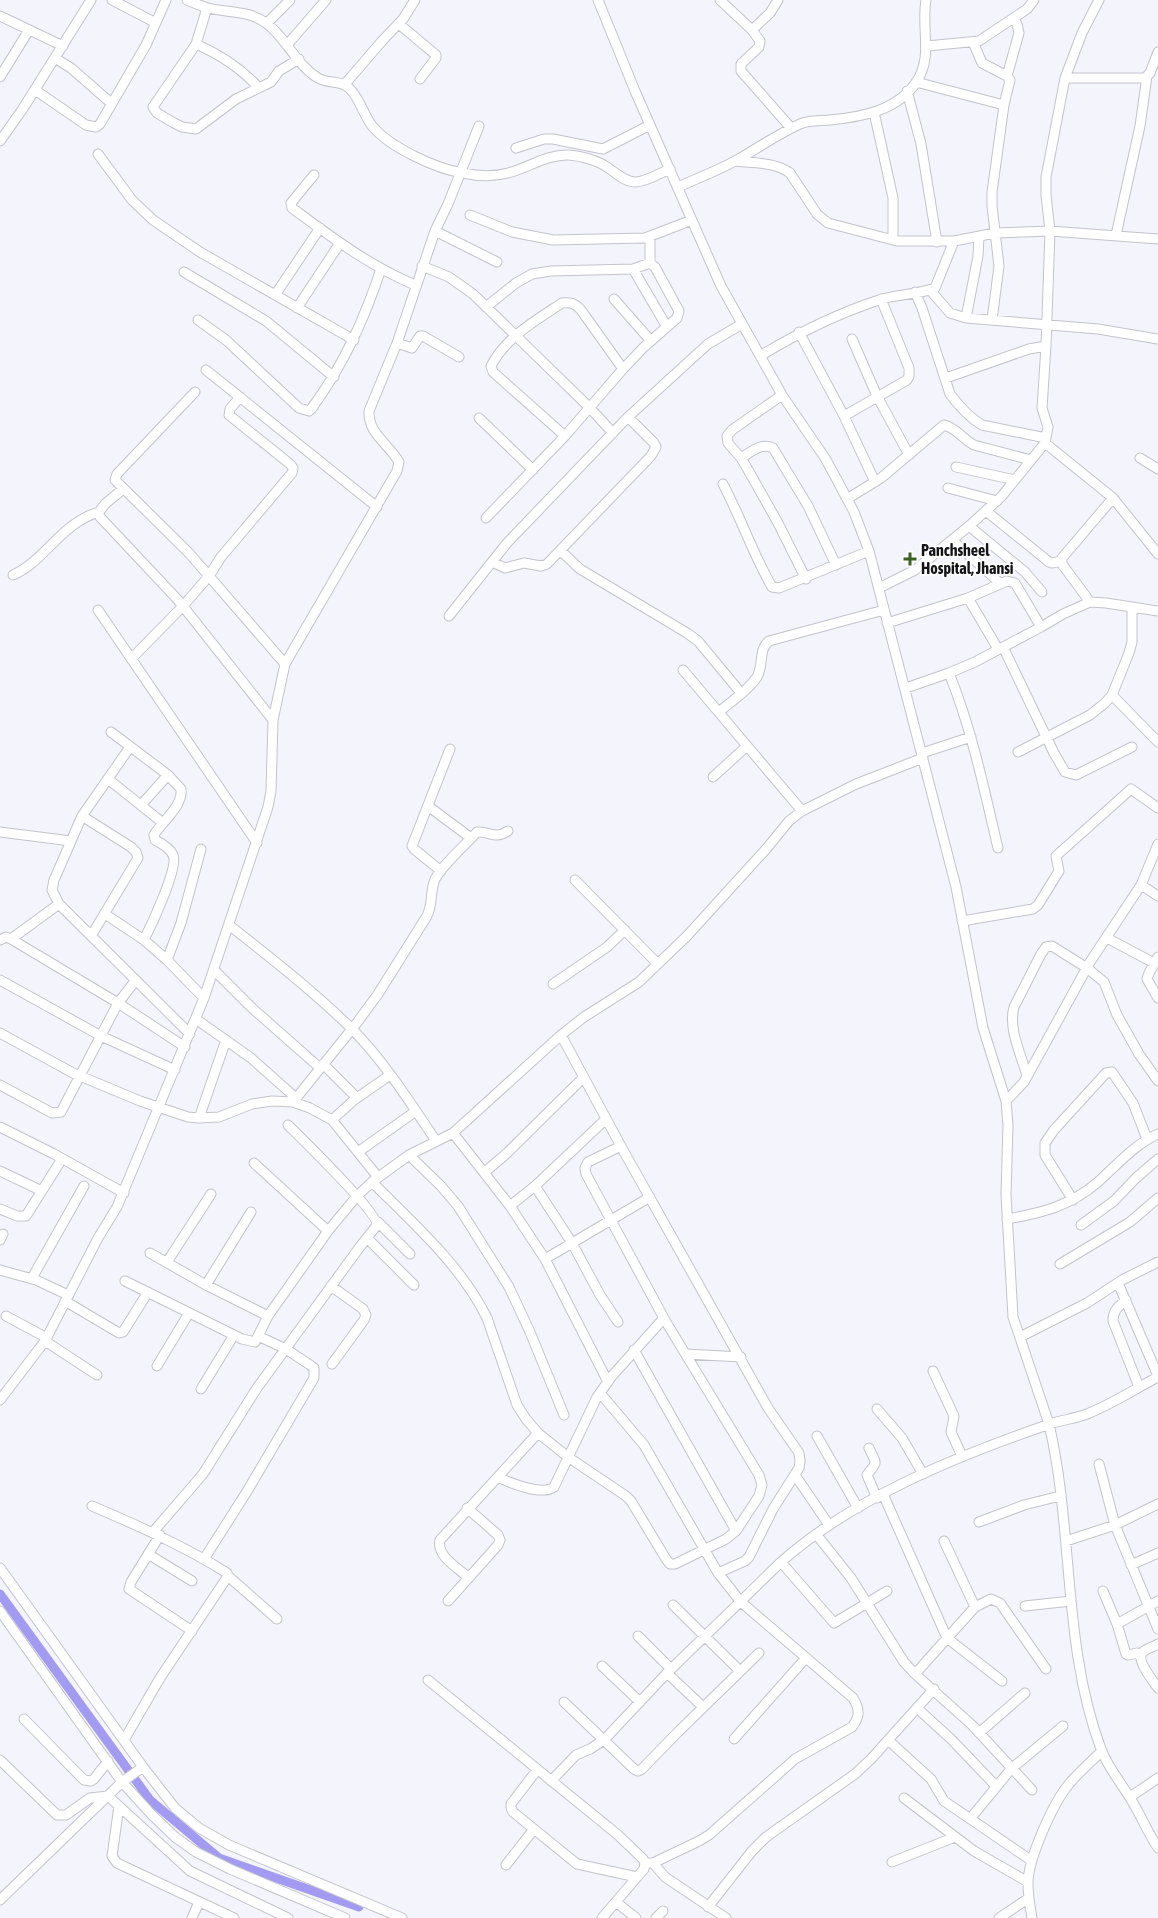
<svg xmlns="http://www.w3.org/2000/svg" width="1158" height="1918" font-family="'Asap Condensed',sans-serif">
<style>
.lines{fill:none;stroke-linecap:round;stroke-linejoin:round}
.canal{stroke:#a39bf2;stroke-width:9}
.minor-casing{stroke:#c3c3cc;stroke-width:11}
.minor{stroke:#fff;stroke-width:9}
.poi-dot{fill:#386423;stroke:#fff;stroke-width:2}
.labels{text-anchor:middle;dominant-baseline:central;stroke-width:4;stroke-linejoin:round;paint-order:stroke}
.poi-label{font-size:16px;font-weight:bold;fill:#151518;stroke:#fff;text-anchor:start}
</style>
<rect width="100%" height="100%" fill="#f4f4fd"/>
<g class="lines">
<path class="canal" d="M0,1594L150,1800L219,1858L359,1907"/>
<g class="minor-casing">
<path id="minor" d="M112,0L156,23
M187,0C194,3 201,6 208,8C228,13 248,10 266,23C286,37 296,65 318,78C328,84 341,80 349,88C360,98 363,115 373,127C390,147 436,169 463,173C477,176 493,177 508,173C528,168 547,154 569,155C580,156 592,159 602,164C612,169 623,182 635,182C646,182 660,173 670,169
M598,0L635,91L721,286L782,395L825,458L836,478L854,512L869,551L956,887L983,1028L1006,1101L1008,1125L1006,1195L1013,1317L1049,1424C1074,1531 1062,1645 1101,1749C1108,1768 1122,1784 1132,1801C1141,1816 1148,1833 1158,1848
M720,0L752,30L760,41L759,47L741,64V71L791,128
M207,8L196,44L153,107L157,113L174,123L182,127L196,129L236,99L271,82L279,71L299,59
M0,16L63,46
M267,23L290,0
M399,24L436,55V58L420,79
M752,30L770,13L778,0
M973,42L982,63L1007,76L1010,80L1004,105L992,192V206L999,266L992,320
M196,44C221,55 241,68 259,88
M287,45L326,0
M927,46L979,41L1027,9L1034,0
M55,58L71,68L111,103
M1007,76L1019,33L1017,24L1014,19
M0,77L29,30
M1065,78H1145L1150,73L1158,52
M916,82L1004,105
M345,84L382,41L403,19L415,0
M35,90L86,125L96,127L100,124L146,45L166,0
M907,91L921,144L937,242
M874,112L893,198V240
M0,141L22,110L91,0
M516,148L544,139H553L603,149L650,125
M98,154L132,200L153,220L200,252L354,340
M735,161C753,163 775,162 790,173L817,214L828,223L897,241H954L995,233L1050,231L1158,239
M314,175L291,203L292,208C333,238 368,265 415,285
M678,187C698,178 719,170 737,160C758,148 778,134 800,124C808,120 820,121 830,120C861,117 898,111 917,81C933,56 921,28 926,0
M470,215L512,232L553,240L645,238L692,220
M435,231L497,262
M1116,235L1140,126L1147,76
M650,236V263
M422,266L449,277L473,294L589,407L613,433
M633,269L667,327
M184,272L266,321L334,377
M930,290L950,313L966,318L1098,329L1158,339
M915,292L922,308L950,394C959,406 970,418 982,425L1046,438
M275,295L320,228
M614,299L651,341
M486,307L516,283L532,274L551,271L633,269L650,263L655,267L679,311L677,318L644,347L623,369L565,436L486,518
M297,308L340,243
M966,318L978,256L979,236
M198,320L226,340L299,408L309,411L312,408C344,364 364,320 381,269
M799,332L844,416L875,482
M852,339L877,396L909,455
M397,343L412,348L420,336H423L459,357
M760,356C798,333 836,314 879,300C897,294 917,295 935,288L954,241
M206,370L377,507
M946,378L1029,349L1046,346
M195,392L117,474L115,480L189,553L285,664
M782,395L732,430L727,436L728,443L741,458L747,468L778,523L806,579
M844,416L907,380L909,376V368L881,299
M479,418L533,470
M565,436L493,372L491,366C506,337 535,321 562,303C570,302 575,303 581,310L623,369
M1045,443L1113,498L1158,554
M741,458C751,452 762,442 773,448L808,506L836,565
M1140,458L1158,469
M956,467L1015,480
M723,484C741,518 753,554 772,587L779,588L869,551
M948,488L997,501
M123,489L105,504L99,512L100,517L178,600L273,720
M847,499L881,478L944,425C955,427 964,440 974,445L1031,460
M986,511L1049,562L1052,563L1061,561
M969,526L1025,572L1042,592
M952,540L1000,583
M561,551L580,569L687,633L698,641L741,693
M492,562L505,568L524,563L541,566L547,564L651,456L656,447L654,443L628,417
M13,575C45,561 61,523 99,512
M879,588L915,570L969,526L1001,497L1045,443L1048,427L1042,408L1046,346L1050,231L1046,195V177L1065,78L1082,33L1099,0
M968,598L998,649
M1090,602L1062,564V558L1113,498
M98,610L257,843
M449,616L507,543L628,417L708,344L742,324
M887,623L968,598L1007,581L1015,583L1041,627
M1003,647L1054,753L1065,772L1076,775L1132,747
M131,659L183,606L209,576L221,557L238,537L292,473L293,468L290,464L229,415L230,409L240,397
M683,670L802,811
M949,673C972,730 984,789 998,848
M906,688L949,673L975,662L1041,627L1063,614L1090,602L1106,603L1158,611
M1112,695L1158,742
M719,712C731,701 748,691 757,677C764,665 758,650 769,641L884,610
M111,732L168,775L181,789C183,807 162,821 154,835L155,840C161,843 170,848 173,855C179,867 151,926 144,940
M130,747L82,816L54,880L52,890L59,904L190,1034
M1018,752L1090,715L1105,703L1112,695L1129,653L1132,642V607
M922,753L971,737
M713,777L747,746
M108,779L163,823
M141,805L168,775
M428,806L471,838
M82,816L131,847L136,852L138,858L91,936
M0,832L71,841
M441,871L414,849L412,846L450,749
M575,880L658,964
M1141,885L1158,896
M105,914L144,940L167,960L204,998
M962,921L1033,909L1038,905L1059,871L1056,856L1131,789L1158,808
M229,925C271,958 313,991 351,1028C384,1061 410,1102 436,1141
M1107,938L1154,963
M11,939L59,904
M0,940L6,937L11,939L118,1003L185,1047
M1158,957L1149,973L1147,979L1158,998
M167,960L181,923L201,849
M214,970L252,1008L320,1068
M0,980L101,1036L175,1070
M553,984L607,947L625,930
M196,1019L251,1058L296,1098
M0,1033L73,1073L140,1101L188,1117L199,1118L219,1117L252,1104L272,1101L293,1102L310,1108L332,1120L378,1177
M561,1035L623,1150L768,1408L799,1453L800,1461L799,1468L773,1509L749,1557L745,1561L718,1573
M323,1064L357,1098
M1027,1076C1021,1054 1008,1029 1014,1007L1041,954L1046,947L1052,946L1087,968L1104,982L1117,1015L1139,1054L1158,1081
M0,1085L52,1113L61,1112L118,1003L136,980
M1006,1101L1024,1082L1090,962L1141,885L1158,844
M293,1102L356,1024L378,994L427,916C433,903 430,894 434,882C437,870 467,843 477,832C490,831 494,840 508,831
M199,1118L226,1040
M332,1120L354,1100L390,1075
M0,1127L54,1154L124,1193
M453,1133L510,1206L545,1259L608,1382
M358,1152L416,1111
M409,1155L441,1186L458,1206L509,1287L530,1332L564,1415
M254,1163L328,1231
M0,1171L42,1191
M485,1172L506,1154L584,1077
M372,1182C413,1223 461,1265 487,1318L517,1405L526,1419L538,1433L568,1457L626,1496L631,1501L666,1559L670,1564H675L726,1539L736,1531L759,1496L762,1485L759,1475L666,1322L586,1174L585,1168L588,1162L621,1146
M535,1186L572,1243L600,1295L618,1322
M1073,1200L1045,1155V1143L1054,1130L1106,1073L1112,1072L1133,1103L1147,1139
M510,1206L535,1186L606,1119
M0,1209L17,1216H26L62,1159
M1007,1219C1042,1213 1070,1206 1098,1182C1117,1165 1135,1144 1158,1134
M378,1222L410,1254
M1081,1225L1114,1201L1136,1178L1158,1159
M367,1238L414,1285
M0,1240L3,1234
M150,1253L206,1285L268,1316
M545,1259L650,1197
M167,1262L211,1194
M1060,1264L1130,1222L1158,1198
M0,1270L36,1280L68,1295
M32,1278L84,1186
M125,1281L242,1339L255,1342L268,1316L328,1231L357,1196L372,1182L409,1155L453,1133L561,1035L584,1017L639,982L687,936L767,848L789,821L802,811L856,784L923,758
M1118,1283L1158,1376
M206,1285L251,1212
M331,1286L363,1309L366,1315L364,1320L332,1364
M1126,1300C1118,1307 1113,1310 1113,1321L1139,1387
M65,1301L119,1333L123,1332L148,1292
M6,1316L47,1338
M1020,1337L1087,1303L1122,1280L1158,1262
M45,1341L97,1375
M634,1350L736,1531
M686,1354L741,1357
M157,1366L189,1313
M933,1371L954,1416L951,1432L962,1456
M201,1389L234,1335
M600,1393L644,1445L718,1573L741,1602L853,1698C860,1709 860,1717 852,1727L795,1759L709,1835L699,1841L653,1863H645
M0,1400L45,1341L98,1238L117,1207L204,998L268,807L271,791L273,720L285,664L397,471L399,462C388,443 368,434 369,411L397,343L435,231L448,204L479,126
M877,1409L902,1438L923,1474
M817,1436L858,1508
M869,1448C877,1466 878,1460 867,1475L877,1498
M1099,1464L1115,1525L1158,1629
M795,1475L829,1525
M498,1477C510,1483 542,1496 554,1487L597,1397L612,1376L664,1318
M883,1494L947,1638L1002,1681
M92,1506C139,1526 184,1546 227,1573L228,1576L160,1678L124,1740
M979,1522L1024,1505L1060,1496
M153,1532L203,1474L257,1388L359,1248L377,1225C378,1213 302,1139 288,1125
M816,1534L851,1578L904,1662L915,1674L972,1725L1032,1790
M160,1535L131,1582L129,1589L192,1631
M944,1541L975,1607
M1066,1541L1115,1525L1158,1504
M148,1554L192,1581
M204,1559L246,1493L314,1378V1368L310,1365L286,1349L258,1336
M781,1562L834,1623L887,1591
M1131,1565L1158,1553
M0,1568L143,1767L175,1808L199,1828L229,1845L402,1918
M228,1576L277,1619
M469,1578C458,1568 436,1556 440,1540L538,1433
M1103,1591L1117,1624L1126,1654L1128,1655L1137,1653L1140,1656
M448,1601L498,1545L500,1540L498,1535L467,1508
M673,1605L740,1671
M1025,1606L1071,1601
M0,1611L122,1782L152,1815L175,1837L196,1852L230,1869L345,1918
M1117,1624L1158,1601
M638,1636L671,1669
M1158,1644C1154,1647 1147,1648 1143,1652C1135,1659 1153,1681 1158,1688
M602,1666L640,1702
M667,1673L703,1707
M915,1674L975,1607L991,1599L1000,1603L1046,1669
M428,1680L618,1835L643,1859L645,1863L644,1869L602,1918
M564,1702L634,1769L638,1771L642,1769L678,1732L759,1653
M917,1708L951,1739L996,1786
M24,1719L84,1780L91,1781L94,1779L108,1761
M979,1733L1025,1693
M734,1739L805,1659
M888,1740L931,1779L944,1801L1032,1861
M0,1760L57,1815H66L90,1798L108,1796L190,1871L288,1918
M537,1770L511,1804V1808L513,1812L577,1864L637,1877
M551,1781L576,1755L590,1749L604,1740L667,1673L781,1562C853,1498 957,1456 1047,1425C1060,1420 1074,1419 1087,1414C1112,1404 1135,1389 1158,1377
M1130,1797L1158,1778
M904,1798L974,1851L1028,1882
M119,1806L112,1856L117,1863L234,1918
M970,1819L1011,1769L1063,1726
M892,1862L955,1837
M653,1863L665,1877L726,1918
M506,1865L534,1829
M0,1900L122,1782L143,1767
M616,1902L636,1918
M708,1907L752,1851L766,1837L855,1774L871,1759L934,1689
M192,1918L199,1902
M656,1918L663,1911
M999,1918L1029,1898
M1032,1918C1030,1907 1028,1895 1028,1883C1028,1859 1053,1803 1069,1784C1079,1772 1091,1762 1102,1751"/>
</g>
<use href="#minor" class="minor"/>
</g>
<path class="poi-dot" d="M907.5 551.5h5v5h5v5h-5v5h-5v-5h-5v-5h5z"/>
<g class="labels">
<g class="poi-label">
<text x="921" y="550">Panchsheel<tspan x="921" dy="18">Hospital, Jhansi</tspan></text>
</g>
</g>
</svg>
